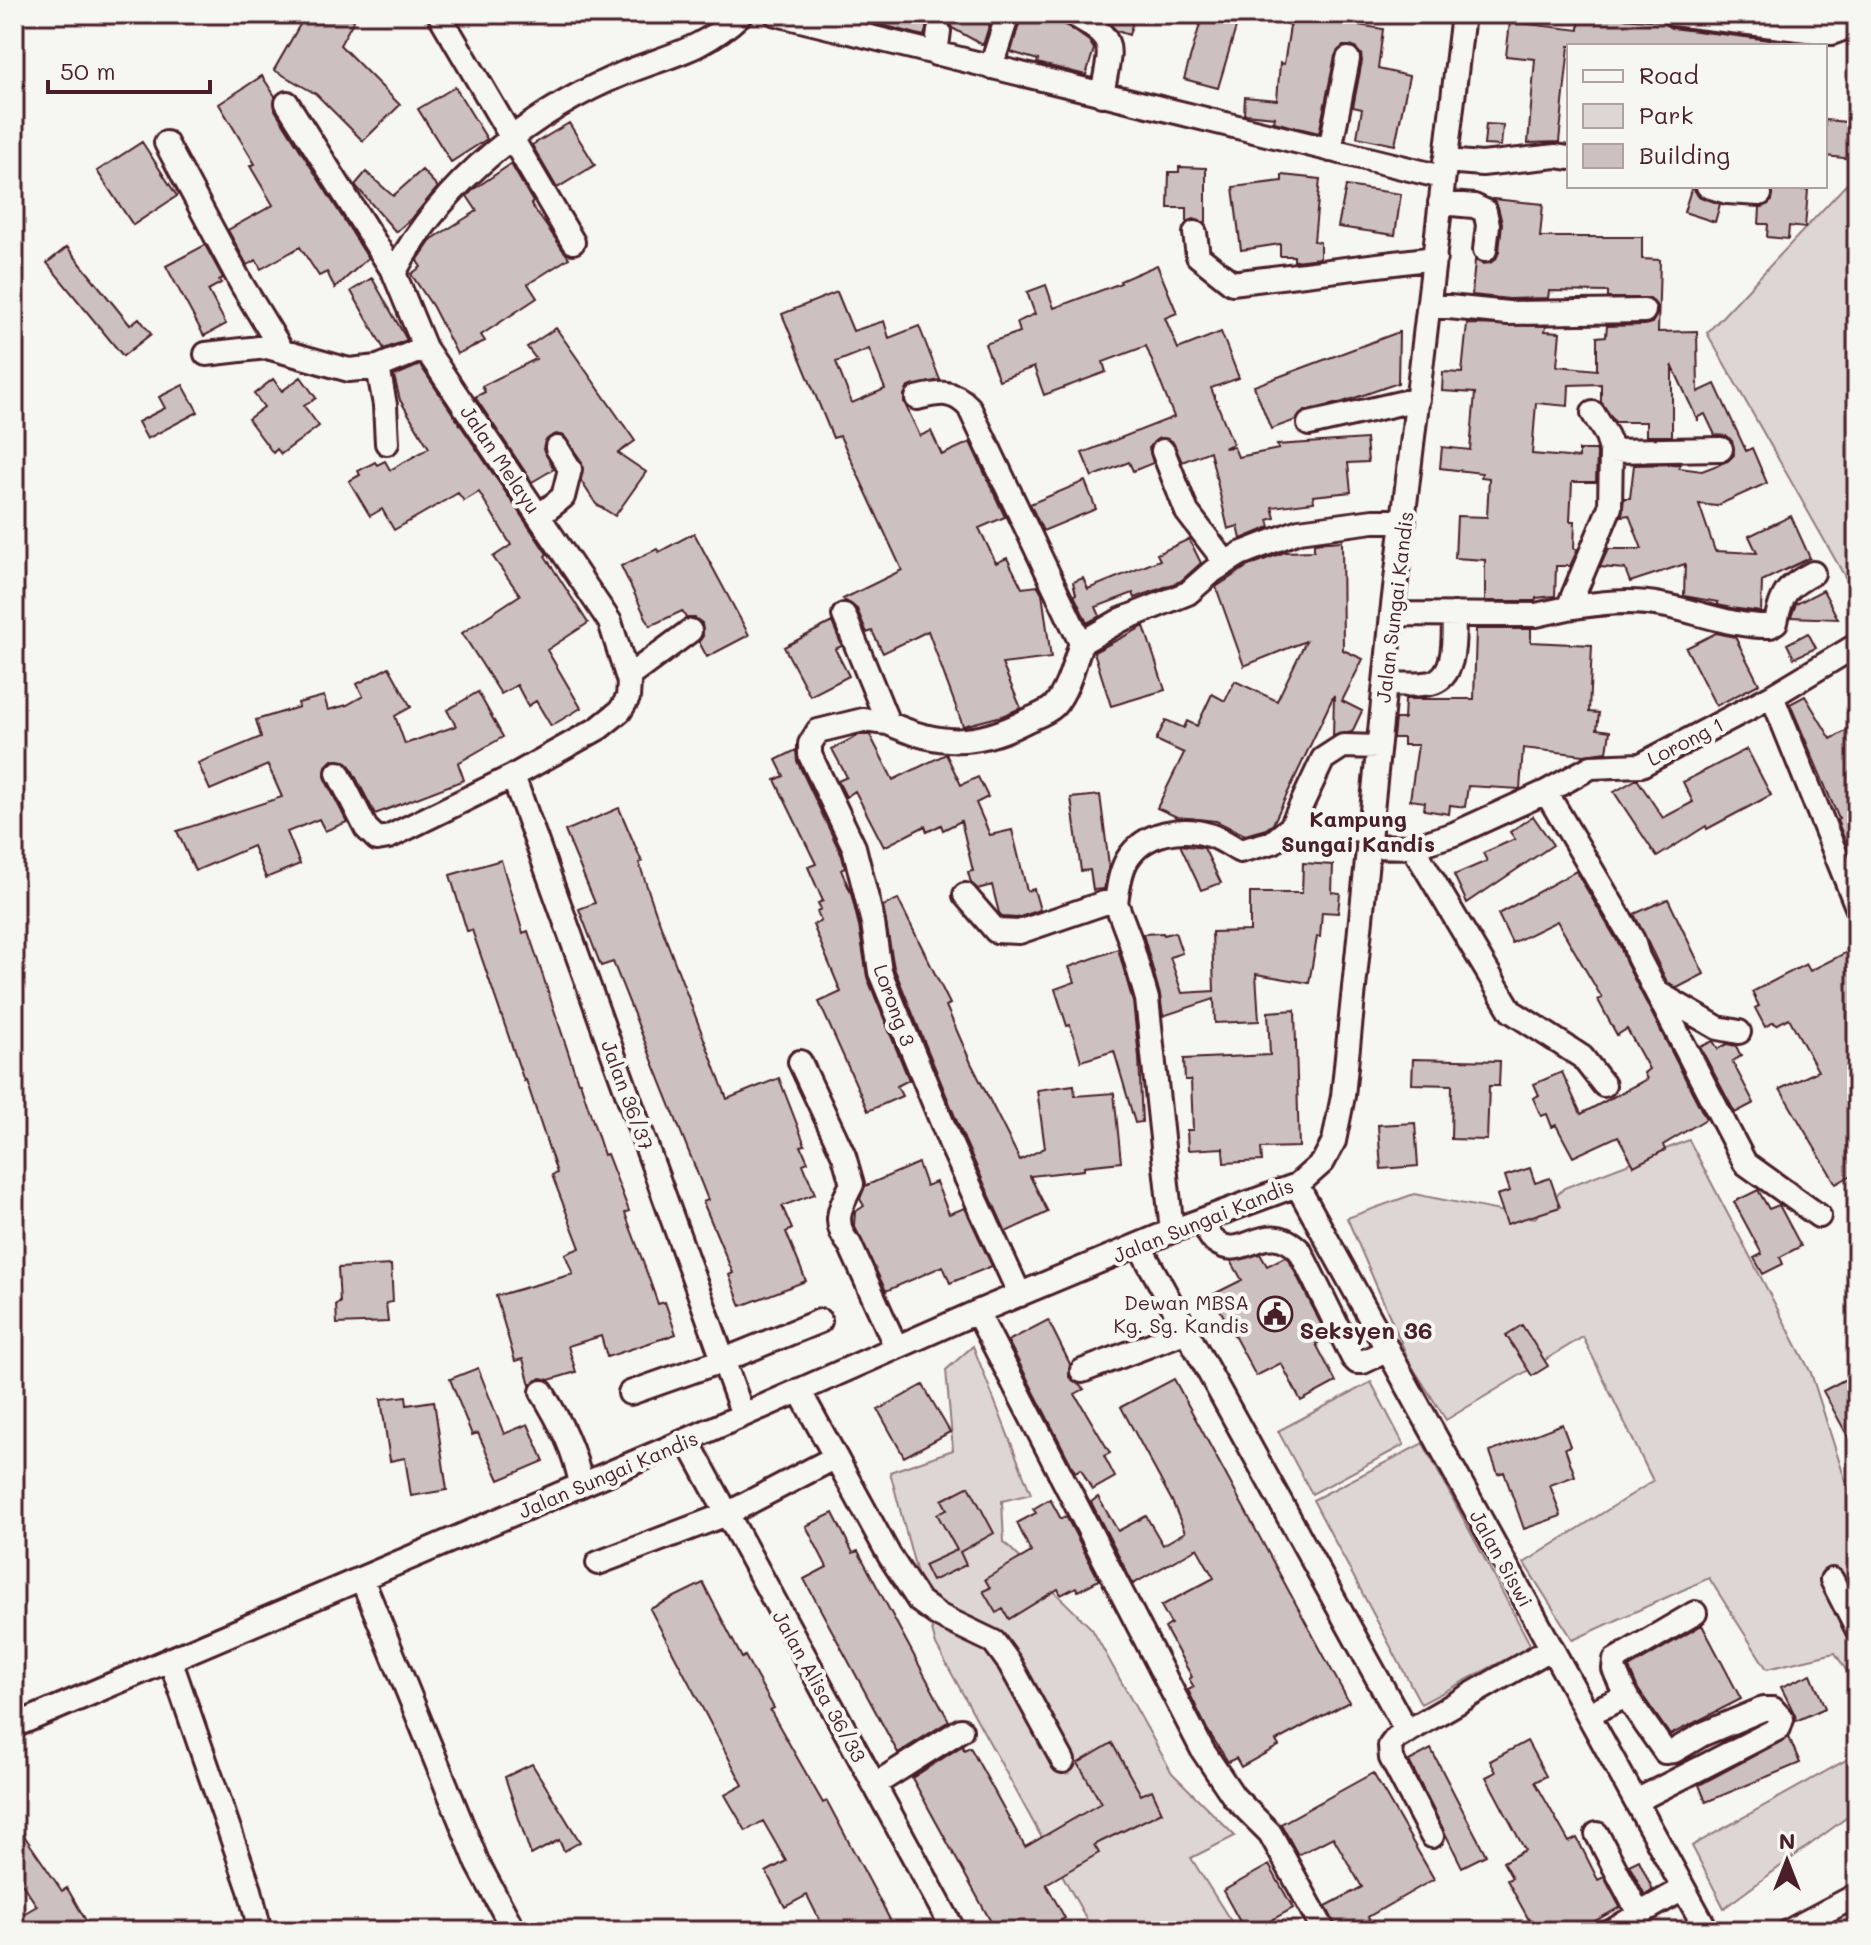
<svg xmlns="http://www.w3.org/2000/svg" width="1871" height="1945" font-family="Mali,sans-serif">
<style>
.green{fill:#ddd6d5;stroke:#947a80;stroke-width:2}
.building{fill:#ccc1c0;stroke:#4a1f2b;stroke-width:2;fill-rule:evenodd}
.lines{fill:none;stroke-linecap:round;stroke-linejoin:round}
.minor-casing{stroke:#4a1f2b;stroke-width:28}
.minor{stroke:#f6f6f2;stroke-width:22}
.labels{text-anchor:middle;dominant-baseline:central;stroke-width:8;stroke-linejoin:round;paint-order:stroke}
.street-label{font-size:20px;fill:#4a1f2b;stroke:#f6f6f2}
.poi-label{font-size:20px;fill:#4a1f2b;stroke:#f6f6f2;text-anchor:end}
.neighbourhood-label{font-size:22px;font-weight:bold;fill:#4a1f2b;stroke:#f6f6f2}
.quarter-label{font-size:24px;font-weight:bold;fill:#4a1f2b;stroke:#f6f6f2}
</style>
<rect width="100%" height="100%" fill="#f6f6f2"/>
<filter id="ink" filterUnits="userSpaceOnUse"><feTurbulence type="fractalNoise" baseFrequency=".0125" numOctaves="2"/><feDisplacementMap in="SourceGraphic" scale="16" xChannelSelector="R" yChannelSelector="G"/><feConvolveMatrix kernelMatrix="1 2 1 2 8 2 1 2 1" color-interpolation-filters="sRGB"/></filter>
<g filter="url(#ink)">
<path class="green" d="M1857,173V598L1707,333Z
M1689,1140L1811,1373L1857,1517V1687L1835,1653L1767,1669L1709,1578L1573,1640L1524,1563L1653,1481L1583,1337L1446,1420L1410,1363L1347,1218L1414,1194L1535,1218L1564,1188Z
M973,1346L1031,1494L1002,1501L1004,1542L1092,1629L1172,1773L1235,1836L1191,1858L1237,1931H1093L936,1645L890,1472L953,1450L946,1370Z
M1371,1382L1404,1445L1312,1494L1278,1431Z
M1423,1443L1531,1646L1421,1704L1313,1500Z
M1857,1754V1810L1724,1908L1692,1846Z"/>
<path class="building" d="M306,14H343L354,20L340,45L400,105L363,141L316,94L274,70Z
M841,14H993L983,45L952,28L948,20L942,17L930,16L924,36Z
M1022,14H1040L1059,20L1089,41L1094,49L1086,75L1037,63L1038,60L1011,52Z
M1099,14H1135L1129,35L1117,31Z
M1203,14H1240L1218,88L1184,79Z
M1292,14L1383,29L1378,69L1409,76L1395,145L1357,137L1362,109L1353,107L1362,61L1361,54L1351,46H1343L1335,56L1319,133L1274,122L1275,117L1244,114L1245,97L1277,100L1280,63L1284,64Z
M1579,15L1661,21L1671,28L1770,40L1769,46H1569L1559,142L1528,143L1535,59L1506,56L1510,22L1579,30Z
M262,76L275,96V110L368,258L335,288L327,272L319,276L300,247L261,269L256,260L247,265L228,230L273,205L250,166L255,164L219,104Z
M455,87L487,139L451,162L418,109Z
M1825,120L1857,123L1853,159L1825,156Z
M569,123L595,165L557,188L532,145Z
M1486,124L1503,125L1501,146L1484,145Z
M142,142L177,196L133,225L97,171Z
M511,164L533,202L531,204L569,258L528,284L537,298L481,335L485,341L457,354L433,307L411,274L421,267L417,261L432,239L477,211L467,196L474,189Z
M1179,167L1206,168V224L1194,219L1187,222V208H1168L1169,172H1179Z
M422,170L438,187L414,216L396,232L355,185L366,172L393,196Z
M1282,175L1320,179L1314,241L1320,242V258L1294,261V256H1280V244L1241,250L1233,187L1282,181Z
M1346,186L1401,194L1395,235L1338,227Z
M1692,186L1698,196L1720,204L1715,222L1684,212Z
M1772,187L1808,190L1805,228L1789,226L1788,239L1767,237L1768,224H1759L1760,208L1772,201Z
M1493,199L1543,204L1540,237H1642V259L1660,260L1658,332L1697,331L1698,392L1715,384L1746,451L1752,448L1767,483L1716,506L1699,504L1715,551L1757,553L1749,536L1791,516L1810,558L1762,581L1761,612L1731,608L1718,605V602L1684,596L1685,564L1630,582L1625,569L1600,567L1608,549H1642L1629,515L1622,516L1624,498H1630L1634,465L1680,464L1679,468L1702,471L1728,461L1734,455L1732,441L1727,436L1715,435L1705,414L1698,417V421L1672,365V436H1646V422H1615L1601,402V384L1569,385L1568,406L1536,403L1532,454L1579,458V450H1596L1597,453L1596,482H1572L1570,521H1575L1574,549H1578L1570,566H1556L1555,596L1536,598L1535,601H1485V560L1455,558L1457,516L1487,517L1489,478L1481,477L1482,473L1440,468L1442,447L1470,450L1475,393L1442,391L1443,372L1462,373L1467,324L1546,326L1545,331L1560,332L1557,366L1597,370V337L1606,336L1607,326L1645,325L1652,323L1658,312L1656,305L1650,298H1608V292L1549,291L1548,298L1509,299L1472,295L1475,260L1483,264L1490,263L1496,259L1499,252L1502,223L1498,207Z
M205,245L223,278L219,280L221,283L208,290L226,324L204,336L166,266Z
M67,247L130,325L139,318L151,334L123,356L47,263Z
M1157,265L1177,313L1165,318L1178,349L1221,332L1239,378L1211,388L1233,444L1224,448L1234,447L1238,457L1279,449L1277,445L1366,439L1368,462L1348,463L1351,492L1313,496L1314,502L1272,507L1275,518L1268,520L1270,527L1241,539L1238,526L1228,529L1210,451L1182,462L1172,441L1159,438L1149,448L1153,463L1133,471L1129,462L1092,477L1082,453L1174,417L1146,346L1103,362L1106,372L1044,395L1034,367L999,380L985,344L1020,332L1017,322L1035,314L1027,292L1046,285L1054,308L1121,283L1120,281Z
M372,278L407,340L384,349L351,291Z
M837,292L853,331L884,321L889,338L919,326L940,380L908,387L904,395V402L920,436L931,431L942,455L970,442L1005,517L979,528L996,563L1007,558L1022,588L1038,586L1042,593L1051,658L1002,664L1021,708L1002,716L963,726L928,631L883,653L872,631L867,633L857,609L843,599L902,570L840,436L833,438L782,314ZM869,349L885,389L852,403L836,362Z
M556,328L635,441L618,453L646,472L615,516L596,504L581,481L582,462L564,436L556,434L545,441L543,449L554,469L532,482L475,397L485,392L482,386L536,359L527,347Z
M1399,332L1398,383L1343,402L1305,411L1296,420L1271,429L1254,386Z
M420,365L547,554L545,556L588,623L547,650L581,708L551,726L536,701L528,706L517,685L501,694L462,633L520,595L493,557L511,545L479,492L464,501L458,493L394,530L382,509L370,516L349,481L360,475L358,471L375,462L377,465L385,461L390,470L429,448L400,400L394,376Z
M301,377L316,398L304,406L319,426L281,454L277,449L273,453L248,419L264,407L254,394L273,379L282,391Z
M183,385L198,412L147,439L138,422L165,408L159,397Z
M1085,481L1096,509L1043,531L1030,504Z
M694,533L749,635L707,657L699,642L703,636L702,623L695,618H686L682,611L650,626L621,566L657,549L659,552Z
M1189,539L1201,563L1181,581L1135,598L1133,593L1096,607L1100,616L1087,623L1074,595L1076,594L1073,582L1083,578L1088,589L1160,560L1157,554Z
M1342,541L1343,650L1363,659L1342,701L1362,711L1352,732L1333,736L1334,695L1273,824L1266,829L1245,835L1216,821L1177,817L1157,808L1184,753L1156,740L1166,720L1184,728L1187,721L1197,726L1212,694L1225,701L1235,681L1277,701L1306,641L1244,666L1216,587L1248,566L1285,552L1314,551V543Z
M1823,590L1838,619L1791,617L1796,604Z
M832,622L842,646L835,649L849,676L810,696L784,647Z
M1144,626L1165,690L1111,706L1094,652Z
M1476,629H1531V642L1592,645L1589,712L1599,713L1597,729L1610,731L1607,752L1584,755L1523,748L1520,789L1468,786L1465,807L1450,805L1449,814L1424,810L1425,802L1410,800L1418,745H1403V738H1393L1395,719H1404L1405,699H1474Z
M1716,633L1735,637L1759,684L1716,706L1686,648Z
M1808,633L1816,648L1794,658L1787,644Z
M389,667L411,707L395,716L405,744L456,726L447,710L478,692L503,737L458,763L464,780L375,814L350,766L345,761L332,760L326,766L325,779L347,822L325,831L319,819L287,832L300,864L266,878L253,846L195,871L177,831L282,797L268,765L210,790L198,763L261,737L256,720L299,707L298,703L324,696L328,710L347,705L363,696L357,684Z
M1805,696L1831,739L1857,725V870L1837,820L1839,819L1790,704Z
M859,735H870L893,780L946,754L961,785L978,777L988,797L976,803L990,835L1012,830L1027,891L1034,889L1040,910L1017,918L1003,917L999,913L992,885L978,889L971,883L968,872L973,871L961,821L943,830L941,825L927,832L925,826L884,847L855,791L846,797L838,781L847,777L832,749Z
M1747,749L1771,795L1707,829L1706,826L1657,857L1614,792L1637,779L1663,818L1693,802L1683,782Z
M796,750L797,761L842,856L845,868L841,870L851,893L859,926L867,977L909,1080L897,1086L902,1096L868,1111L819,1002L841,992L813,925L821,921L817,911L821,909L818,903L823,901L808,867L816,864L775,780L784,776L776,760Z
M1100,795L1109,865L1104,889L1093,890L1090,870L1081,871L1071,798Z
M619,808L642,862L639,863L656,913L727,1099L779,1078L805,1145L801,1146L808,1162L803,1164L815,1194L782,1206L792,1229L786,1232L806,1281L741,1306L729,1275L733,1273L703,1202L708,1200L613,962L601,966L579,909L595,903L565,831Z
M1533,816L1553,845L1467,903L1454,875L1487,861L1483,853L1515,839L1510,832Z
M1180,845L1204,848L1221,883L1201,890Z
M501,860L523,933L528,931L578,1082H580L604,1155L607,1154L629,1211L625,1213L642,1259L658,1304L665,1302L676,1334L607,1357L601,1336L568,1346L576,1372L549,1380L541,1378L530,1385L523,1359L515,1361L496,1296L573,1274L565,1254L580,1248L552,1175L557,1173L526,1080L524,1081L472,930L467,931L450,875Z
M1303,863L1333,865L1332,892L1340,893L1338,913L1322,912L1320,937H1317L1309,983L1256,974L1259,1021L1215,1023L1214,999L1163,1016L1160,995L1143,934L1163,933L1164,935L1175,932L1182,953L1170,957L1182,993L1214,991L1212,932L1250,931V893H1302Z
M1576,871L1620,946L1626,963L1706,1119L1663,1145L1665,1150L1634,1166L1618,1136L1573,1157L1556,1125L1552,1127L1547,1114L1541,1116L1533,1098L1539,1095L1534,1084L1562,1072L1581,1114L1647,1079L1644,1073L1649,1069L1627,1029L1617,1035L1598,1000L1602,998L1557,921L1512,943L1498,914Z
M898,899L950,1004L946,1006L971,1063L1020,1160L1045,1148L1037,1090L1074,1085L1075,1096L1114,1093L1121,1162L1084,1166V1170L1030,1176L1048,1212L1006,1232L965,1141L894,968L883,906Z
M1668,899L1704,974L1677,988L1667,982L1634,914Z
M1118,949L1133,1002L1139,1057L1142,1122L1135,1123L1114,1051L1081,1061L1070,1025L1067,1026L1055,989L1075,982L1069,967Z
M1849,951L1857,966V1172L1836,1184L1780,1089L1818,1071L1789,1018L1776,1025L1774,1022L1765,1027L1755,1008L1759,1006L1752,992L1806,964L1810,971Z
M1295,1010L1299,1147L1261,1148L1262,1161L1224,1163L1223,1148L1188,1150L1187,1130H1193L1191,1080H1185L1184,1059L1270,1055L1268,1012Z
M1713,1041L1718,1049L1727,1044L1736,1046L1741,1056L1732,1061L1754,1103L1735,1113L1700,1047Z
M1413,1059L1500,1061L1499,1086H1489L1487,1140L1451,1139L1452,1085L1412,1084Z
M1415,1123L1418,1166L1381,1169L1378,1125Z
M918,1163L926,1186L936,1182L949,1214L965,1208L992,1266L950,1283L943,1266L886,1291L854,1225L855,1212L864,1206L860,1199L865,1186Z
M1530,1168L1535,1183L1550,1178L1560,1207L1507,1224L1497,1195L1510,1191L1505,1176Z
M1758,1190L1769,1209L1779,1205L1801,1246L1780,1257L1783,1264L1763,1274L1754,1258L1762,1254L1734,1202Z
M1260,1254L1267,1266L1285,1257L1289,1260L1328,1338L1316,1344L1336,1382L1301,1401L1281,1363L1256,1376L1212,1295L1242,1280L1231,1261Z
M391,1265L393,1302L386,1303L388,1322L337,1324L336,1304L340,1303L338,1268Z
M1048,1320L1070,1364L1069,1377L1084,1389L1075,1394L1110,1453L1104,1456L1115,1477L1092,1490L1081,1469L1075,1472L1008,1341Z
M1522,1325L1548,1366L1532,1376L1506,1335Z
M478,1368L504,1434L528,1424L544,1461L499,1480L478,1433L472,1435L450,1379Z
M1857,1373V1453L1823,1391Z
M1174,1379L1349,1702L1276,1741L1279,1746L1241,1767L1236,1758L1228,1762L1207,1729L1188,1690L1194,1687L1189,1679L1192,1677L1165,1628L1171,1624L1161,1606L1214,1578L1197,1548L1133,1584L1091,1502L1098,1497L1118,1531L1146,1516L1163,1545L1185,1532L1172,1501L1121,1407Z
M923,1385L950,1432L904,1457L878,1410Z
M406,1396L407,1405L434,1401L447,1490L411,1496L405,1458L390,1461L381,1399Z
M1562,1424L1570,1446L1565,1448L1575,1476L1550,1485L1561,1516L1524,1529L1504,1472L1498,1474L1490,1452Z
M969,1486L994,1533L960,1552L966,1565L932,1581L924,1565L957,1550L937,1514L947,1509L942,1500Z
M1050,1499L1061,1519L1066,1516L1099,1580L1078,1591L1076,1587L1061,1595L1058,1589L1009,1619L1003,1609L996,1613L983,1591L990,1588L985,1579L1031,1552L1017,1523L1036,1513L1033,1509Z
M833,1513L853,1553L858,1551L949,1721L898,1753L804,1579L827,1567L806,1526Z
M703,1583L742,1658L745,1656L774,1708L770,1710L823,1803L827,1801L896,1931H825L807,1895L785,1907L766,1872L786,1861L763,1821L746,1831L725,1795L743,1785L650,1609Z
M1702,1625L1741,1699L1670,1735L1638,1689L1629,1668Z
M1811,1674L1825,1708L1796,1721L1795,1715L1781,1687Z
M1789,1737L1800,1763L1706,1802L1699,1785Z
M1527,1741L1546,1776L1535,1782L1569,1842L1577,1838L1598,1880L1604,1877L1620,1907L1577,1931H1535L1507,1880L1512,1878L1503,1862L1525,1850L1486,1777L1496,1772L1490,1761Z
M1112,1743L1141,1795L1152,1790L1162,1812L1094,1845L1099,1853L1046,1884L1065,1918L1041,1931H996L912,1778L962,1746L964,1750L970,1747L1025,1847L1101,1803L1078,1763Z
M1431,1749L1486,1855L1462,1867L1409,1761Z
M532,1764L580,1842L564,1851L559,1840L531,1855L505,1777Z
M1373,1773L1434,1879L1368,1917L1372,1926L1362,1931H1338L1326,1906L1362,1887L1333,1837L1298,1855L1281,1824Z
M14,1821L62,1891L67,1888L92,1931H24L16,1918L37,1906L14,1872Z
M1639,1860L1653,1890L1645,1895L1629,1865Z
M1269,1865L1293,1908L1252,1931H1245L1223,1891Z"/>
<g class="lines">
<g class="minor-casing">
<path id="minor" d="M439,14L573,242
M776,14L1442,177
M1072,14C1120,39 1110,47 1102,95
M1673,14L1832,33L1848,27L1857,14
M936,54L939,31
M991,67L1008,14
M287,103L394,273L425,348L610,622L629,682L628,698L620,711L599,728L513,776L389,837L377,839L366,828L338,773
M166,143L242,285L281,349
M1330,150L1348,59
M1445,161L1482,164L1556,156L1569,158
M1708,186L1727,192L1760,194
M1440,203L1474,206L1485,211L1488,225L1485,250
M1195,233L1198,256L1232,283L1435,258
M394,273C442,182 533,110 627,72C673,54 703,50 741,14
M1429,305L1508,313L1644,311
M206,354L267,347L349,370L378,367L425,348
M378,367L385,405L387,443
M917,398C939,393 952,389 969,407L1081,643
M1309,424L1418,399
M1163,451L1187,512L1226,563
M1611,451L1721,449
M539,516L563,497L570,469L557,448
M1568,608C1598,603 1631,599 1661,605C1697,611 1732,627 1770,626L1776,622C1782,592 1787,587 1813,573
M1392,614L1536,615L1568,608L1610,507L1611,451L1607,436L1593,413
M844,615L888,723C938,746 976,747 1026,721C1034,717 1047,713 1054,706C1068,690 1074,664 1081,643L1121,620L1188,593L1213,571L1240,554L1299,531L1373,521H1404
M628,677L690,631
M1385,684C1399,684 1417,686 1431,683C1458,676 1453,635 1454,614
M1772,696L1857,907
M888,723L863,720L818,731L810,744V755L854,847L873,923L880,972L952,1147L1020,1295
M513,776L743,1415
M1546,792L1633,940L1638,957L1745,1163L1819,1216
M1369,830L1291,827L1323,759L1343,746L1378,747
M1368,846L1413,847L1454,834L1546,792L1591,767L1641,765L1772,696L1857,645
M1413,847L1511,1011L1582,1057L1604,1085
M965,895L996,931L1019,932L1104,903H1116L1130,940L1147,999L1172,1231
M1116,903C1118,889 1120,872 1127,860C1144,832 1183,825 1212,836C1222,839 1231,846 1240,851L1273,842L1291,827
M1658,993L1718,1028L1739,1032
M800,1062L844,1156L852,1184C840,1207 831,1224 850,1245L896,1347
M1297,1185L1707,1931
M1202,1220C1206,1227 1209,1238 1216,1242C1244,1263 1265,1216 1300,1251L1353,1358L1357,1362H1363L1388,1350
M1139,1245L1407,1732
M977,1312L1203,1751L1234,1797L1270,1833L1324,1931
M1082,1371L1187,1331
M799,1390L889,1555L919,1601L938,1615L994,1642L1010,1664L1063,1761
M542,1392C560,1422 575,1450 581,1485
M630,1393L724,1360L820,1321
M687,1440L954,1931
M598,1563L727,1514L834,1458
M362,1579L478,1864L514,1931
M1832,1580L1857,1629
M170,1659L250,1890L260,1931
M1626,1696L1665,1752L1674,1751L1703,1734L1763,1709H1773L1782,1719L1779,1728L1636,1801
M1588,1714L1626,1696L1614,1669L1615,1660L1695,1613
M14,1726L687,1440L977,1312L1172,1231L1297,1185L1323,1162L1334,1141L1343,1096L1392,614L1463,14
M874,1785L961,1730
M1597,1834L1639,1914L1683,1889
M1432,1836L1391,1758L1390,1746L1396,1738L1552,1648
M1612,1931L1639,1914
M1789,1931L1857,1895"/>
</g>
<use href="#minor" class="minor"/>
</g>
</g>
<defs>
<g id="civic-ring" transform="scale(1.8)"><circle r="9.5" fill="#f6f6f2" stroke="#4a1f2b" stroke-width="1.5"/><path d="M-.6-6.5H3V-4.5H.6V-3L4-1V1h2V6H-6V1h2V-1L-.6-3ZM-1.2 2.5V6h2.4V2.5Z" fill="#4a1f2b"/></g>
</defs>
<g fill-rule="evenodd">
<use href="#civic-ring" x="1275" y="1314"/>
</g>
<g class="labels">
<g class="street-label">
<text transform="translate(501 459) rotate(56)">Jalan Melayu</text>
<text transform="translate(1394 607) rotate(-83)">Jalan Sungai Kandis</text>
<text transform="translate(1685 741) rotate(-27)">Lorong 1</text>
<text transform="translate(895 1005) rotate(70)">Lorong 3</text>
<text transform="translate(628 1095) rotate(70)">Jalan 36/37</text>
<text transform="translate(1203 1220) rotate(-22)">Jalan Sungai Kandis</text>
<text transform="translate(608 1474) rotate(-23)">Jalan Sungai Kandis</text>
<text transform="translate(1502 1558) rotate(61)">Jalan Siswi</text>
<text transform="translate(820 1686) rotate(61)">Jalan Alisa 36/33</text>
</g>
<g class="poi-label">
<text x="1249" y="1302">Dewan MBSA<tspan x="1249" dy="23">Kg. Sg. Kandis</tspan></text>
</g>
<g class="neighbourhood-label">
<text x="1358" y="818">Kampung<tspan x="1358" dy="25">Sungai Kandis</tspan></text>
</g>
<g class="quarter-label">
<text x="1366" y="1329">Seksyen 36</text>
</g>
</g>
<rect width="1871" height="1945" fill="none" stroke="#f6f6f2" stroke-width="48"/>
<rect x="24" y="24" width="1823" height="1897" fill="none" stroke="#4a1f2b" stroke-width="3" filter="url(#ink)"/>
<rect x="1567" y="44" width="260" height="144" fill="#f6f6f2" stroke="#b1a0a2" stroke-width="2"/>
<rect x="1583" y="70" width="40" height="12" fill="#f6f6f2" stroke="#b1a0a2" stroke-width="2"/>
<text x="1639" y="84" font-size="24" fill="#4a1f2b">Road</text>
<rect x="1583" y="104" width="40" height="24" fill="#ddd6d5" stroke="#b1a0a2" stroke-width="2"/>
<text x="1639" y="124" font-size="24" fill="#4a1f2b">Park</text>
<rect x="1583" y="144" width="40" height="24" fill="#ccc1c0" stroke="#b1a0a2" stroke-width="2"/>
<text x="1639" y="164" font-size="24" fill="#4a1f2b">Building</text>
<g transform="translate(1787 1861)" stroke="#f6f6f2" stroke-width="6" paint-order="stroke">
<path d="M0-6L14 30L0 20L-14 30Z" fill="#4a1f2b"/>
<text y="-12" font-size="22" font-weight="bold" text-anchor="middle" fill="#4a1f2b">N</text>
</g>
<path d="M48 80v12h162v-12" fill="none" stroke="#4a1f2b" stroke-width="4"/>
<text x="60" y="80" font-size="24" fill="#4a1f2b" stroke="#f6f6f2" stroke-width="6" paint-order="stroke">50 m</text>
</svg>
